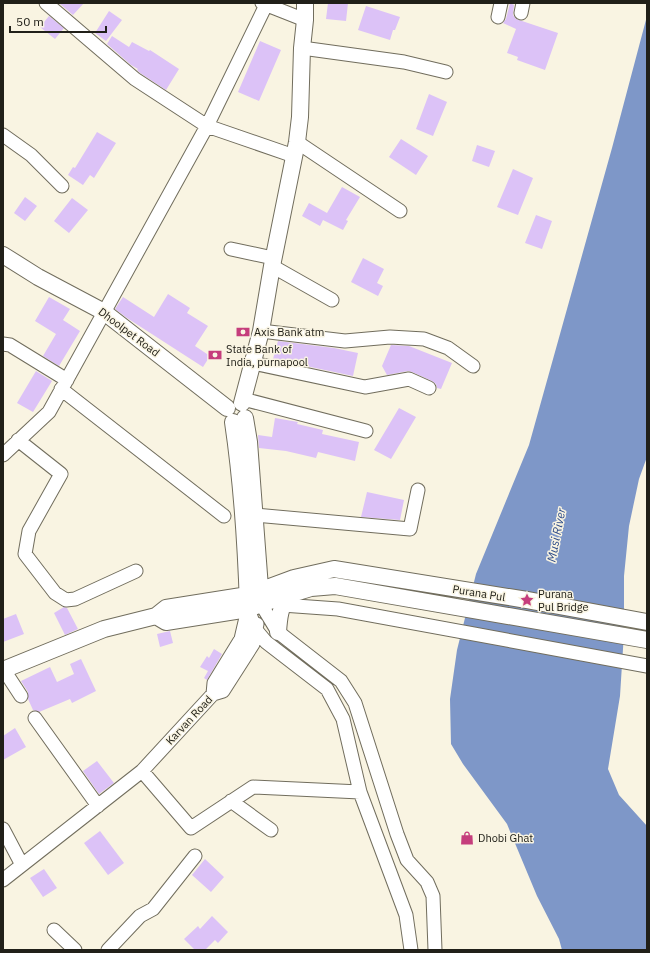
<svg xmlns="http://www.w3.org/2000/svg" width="650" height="953" font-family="'IBM Plex Sans',sans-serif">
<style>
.water{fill:#7e97c8}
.building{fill:#dcc2f7}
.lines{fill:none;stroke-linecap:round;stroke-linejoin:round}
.minor-casing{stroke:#716d5d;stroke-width:15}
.major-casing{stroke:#716d5d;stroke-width:18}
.minor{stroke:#fff;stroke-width:13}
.major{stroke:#fff;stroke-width:16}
.labels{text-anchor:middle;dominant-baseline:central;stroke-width:3;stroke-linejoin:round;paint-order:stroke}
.street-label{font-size:11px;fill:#212019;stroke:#f9f4e2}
.poi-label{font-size:11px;fill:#212019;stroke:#f9f4e2;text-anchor:start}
.water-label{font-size:12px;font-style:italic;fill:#2e4c89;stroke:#f9f4e2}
</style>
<rect width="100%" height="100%" fill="#f9f4e2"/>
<path class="water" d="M647,16V457L639,479L629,526L624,576V633L620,696L608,769L619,795L647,826V950H562L559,939L537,896L507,824L463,764L451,744L450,699L457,650L476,574L529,445L612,148Z"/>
<path class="building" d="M61,3H84L73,15L60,4Z
M328,3H348L346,21L326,19Z
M510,3L514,5L513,15L516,19L558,33L545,70L517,60L518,57L507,53L516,29L503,23L506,19Z
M366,6L400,17L395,30H393L390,40L358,30Z
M109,11L122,20L106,41L95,33Z
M49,16L64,28L55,39L40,27Z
M112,36L129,47L132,42L149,51L150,50L179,69L166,90L140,73L137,70L138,69L131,65L107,44Z
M260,41L281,50L259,101L238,92Z
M429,94L447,102L433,136L416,129Z
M97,132L116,143L94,178L90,175L83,185L68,175L73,167L75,168Z
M401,139L428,156L416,175L389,157Z
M477,145L495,151L489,167L472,161Z
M513,169L533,178L518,215L497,207Z
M342,187L360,197L346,220L348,221L343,230L323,220L320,226L302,216L309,203L327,213Z
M25,197L37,206L25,221L14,213Z
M72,198L88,210L69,233L54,221Z
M536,215L552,221L542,249L525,243Z
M363,258L384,269L377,283L383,286L378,296L351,282Z
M168,294L190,308L187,313L208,326L195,346L210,356L203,367L127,318L115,309L123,297L154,317Z
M49,297L70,309L63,320L80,331L59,366L43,356L56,334L35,321Z
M278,341L334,348L358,353L353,376L273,359Z
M391,345L409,346L452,363L441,389L437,388L436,384L432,381L412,372L408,371L387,375L382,366Z
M36,371L52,381L33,412L17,403Z
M399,408L416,417L391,459L374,450Z
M275,418L298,422L297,424L323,430L322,434L359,442L355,461L318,452L316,458L286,451L259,448L258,435L272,437Z
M367,492L404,500L400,520L361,517Z
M64,607L67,608L78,629L65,635L54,613Z
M16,614L24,634L3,642V619Z
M170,631L173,643L160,647L157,634Z
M214,649L222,654L207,680L204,678L208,671L200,667L207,656L209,658Z
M81,659L96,691L72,703L70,699L39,712L33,710L28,699V692L21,681L50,667L57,682L74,674L70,664Z
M15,728L26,747L3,760V736Z
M97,761L114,783L99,794L83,771Z
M100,831L124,863L108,875L84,843Z
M205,859L224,877L211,892L192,875Z
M44,869L57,888L43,897L30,878Z
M212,916L228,932L218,943L215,940L205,950H195L184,939L198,926L200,929Z"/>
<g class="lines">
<g class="minor-casing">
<path id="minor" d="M46,3L135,79L207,126L294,156
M262,3L305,20
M521,13L523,3
M498,17L501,3
M302,48L404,62L446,72
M3,135L31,155L62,186
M297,142L400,211
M231,249L273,258
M272,266L332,300
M261,331L345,341L390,337L424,339L448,348L473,366
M3,344L10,345L67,380
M253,363L365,387L409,379L429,388
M61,389L224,516
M243,399L366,431
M18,440L61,474L29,531L25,554L55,593L66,600L75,599L136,571
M3,455L49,412L207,126L267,3
M255,515L410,529L418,490
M261,604L278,632L341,681L355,703L397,834L407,860L427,882L433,896L435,950
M282,605L338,609L647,666
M248,609L256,630L266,642L327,689L343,719L360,792L406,915L411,950
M4,670L21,696
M213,694L223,691L253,644L257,624
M35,718L98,806
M142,771L191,828L253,787L360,792
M231,801L271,830
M3,829L22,865
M3,880L142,771L213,694L214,683L241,639L248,609
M54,930L75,950
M108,950L140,916L153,909L195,856"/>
</g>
<g class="major-casing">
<path id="major" d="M3,255L38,277L104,312L227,408
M242,403L261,331L272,266L297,142L300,117L302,48L305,20V3
M245,418L249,442L261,601
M233,422C242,483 246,544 248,606
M156,616L166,622L248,609L278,598L311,588L335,586L647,640
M278,632C279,618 280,606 289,595
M3,670L104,629L156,616L166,608L248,595L294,578L334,569L527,600L647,622"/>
</g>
<use href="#minor" class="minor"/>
<use href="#major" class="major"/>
</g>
<defs>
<g id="bank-bare" transform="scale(1.08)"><path d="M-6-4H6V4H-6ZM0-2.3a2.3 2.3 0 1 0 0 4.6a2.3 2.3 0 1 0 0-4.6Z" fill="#c53d7c" stroke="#f9f4e2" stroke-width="2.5" paint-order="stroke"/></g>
<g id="sight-bare" transform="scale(1.08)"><path d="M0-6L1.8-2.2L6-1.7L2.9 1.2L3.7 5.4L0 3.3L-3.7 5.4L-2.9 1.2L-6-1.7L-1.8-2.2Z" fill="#c53d7c" stroke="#f9f4e2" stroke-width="2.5" paint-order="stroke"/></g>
<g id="shop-bare" transform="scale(1.08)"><path d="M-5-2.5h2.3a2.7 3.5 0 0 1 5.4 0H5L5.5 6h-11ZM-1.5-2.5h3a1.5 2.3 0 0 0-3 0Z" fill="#c53d7c" stroke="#f9f4e2" stroke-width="2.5" paint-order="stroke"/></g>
</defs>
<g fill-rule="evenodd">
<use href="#bank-bare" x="243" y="332"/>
<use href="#bank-bare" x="215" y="355"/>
<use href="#sight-bare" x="527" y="600"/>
<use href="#shop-bare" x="467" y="838"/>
</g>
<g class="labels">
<g class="street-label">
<text transform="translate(129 332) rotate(37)">Dhoolpet Road</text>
<text transform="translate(479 593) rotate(9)">Purana Pul</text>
<text transform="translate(189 720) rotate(-47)">Karvan Road</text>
</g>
<g class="poi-label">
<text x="254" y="332">Axis Bank atm</text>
<text x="226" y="349">State Bank of<tspan x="226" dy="13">India, purnapool</tspan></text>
<text x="538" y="594">Purana<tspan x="538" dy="13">Pul Bridge</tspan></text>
<text x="478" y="838">Dhobi Ghat</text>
</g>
<g class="water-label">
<text transform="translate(556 535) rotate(-79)">Musi River</text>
</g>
</g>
<rect width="650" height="953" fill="none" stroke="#212019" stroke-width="8"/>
<path d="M10 26v6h96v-6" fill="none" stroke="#212019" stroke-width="2"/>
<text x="16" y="26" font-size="12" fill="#212019" stroke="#f9f4e2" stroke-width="3" paint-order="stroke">50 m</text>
</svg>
